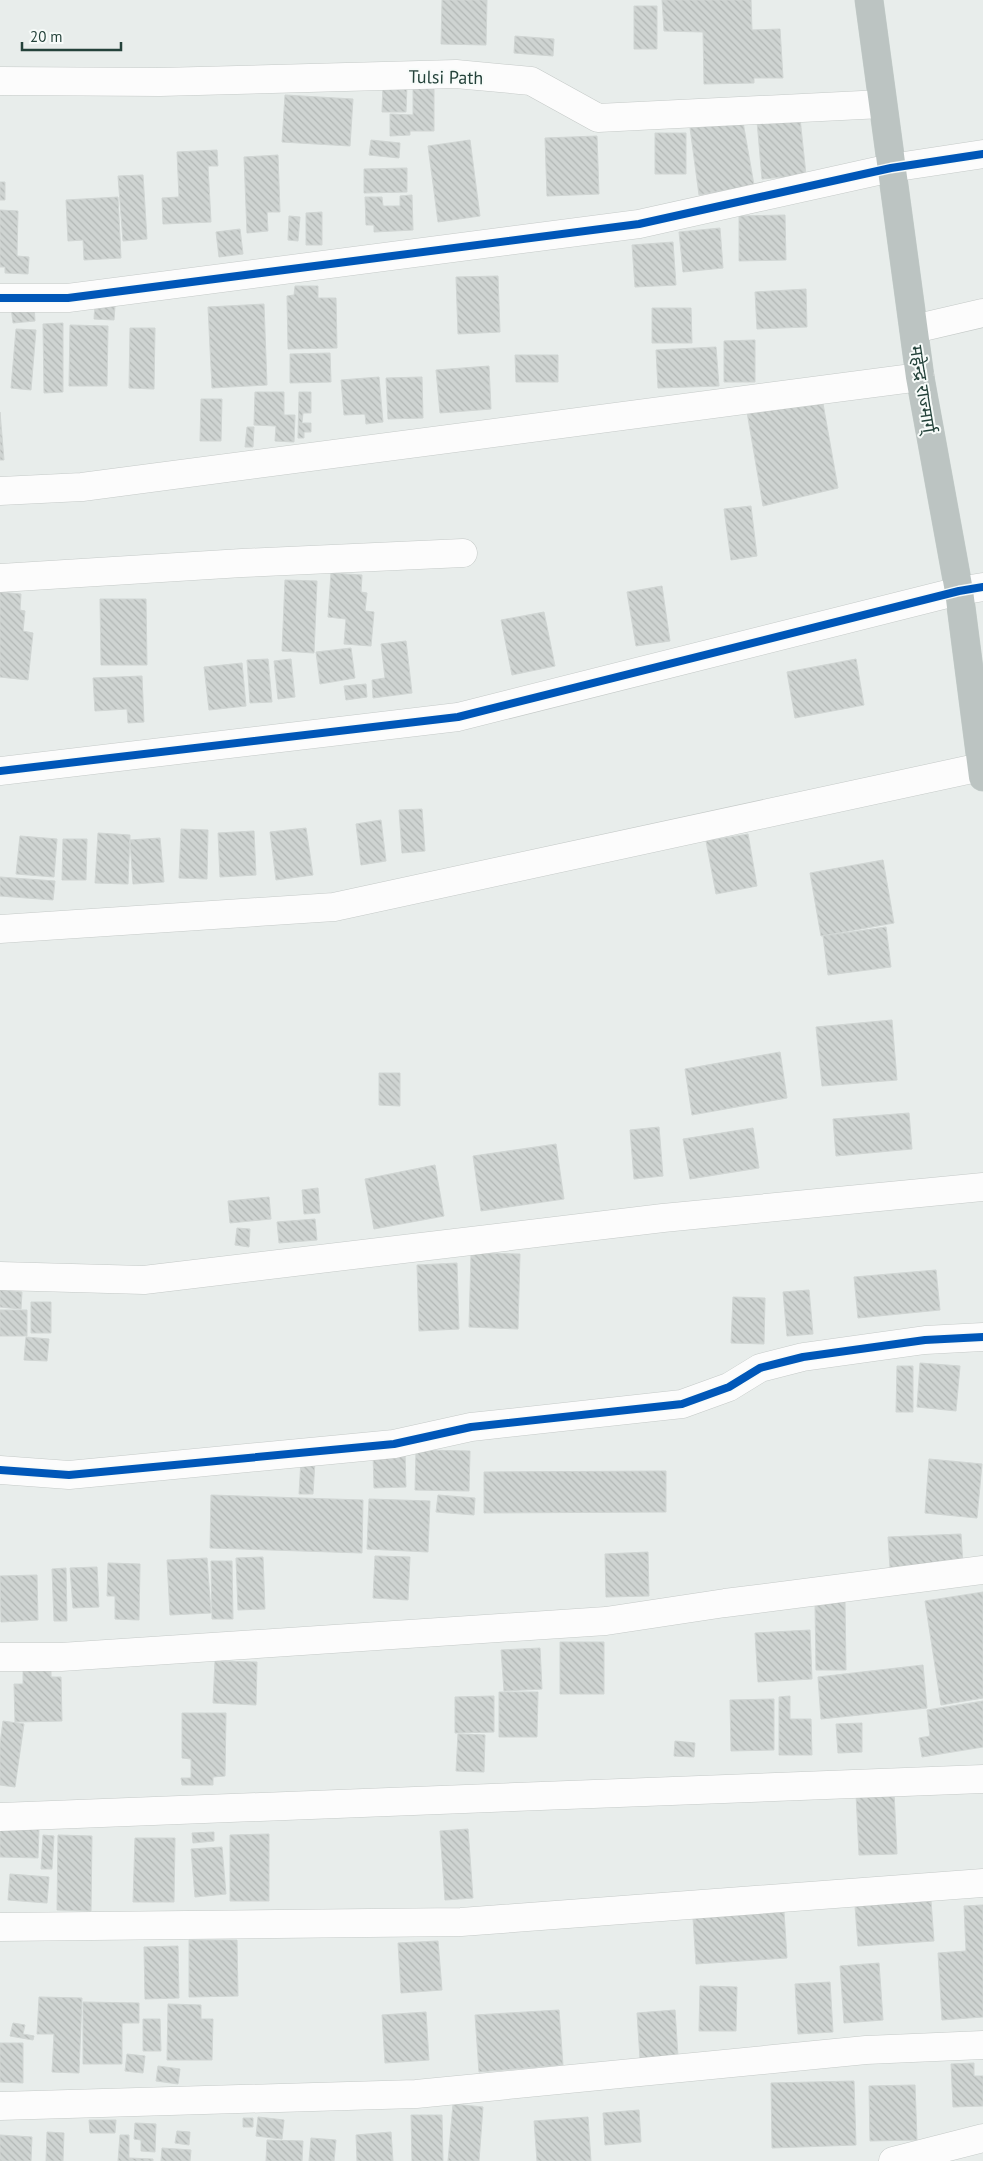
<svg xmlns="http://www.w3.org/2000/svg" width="983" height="2161" font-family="'PT Sans','Noto Sans Devanagari',sans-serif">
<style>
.building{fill:url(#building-back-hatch);stroke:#d1d6d4}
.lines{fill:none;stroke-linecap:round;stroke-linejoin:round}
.street-casing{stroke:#c5cac8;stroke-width:29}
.highway-casing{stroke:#c3ccc9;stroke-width:29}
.street{stroke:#fcfcfc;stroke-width:28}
.highway{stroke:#bcc4c2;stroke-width:28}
.cycleway-casing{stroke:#f7fbf9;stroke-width:11}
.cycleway{stroke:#0057b8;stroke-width:8}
.labels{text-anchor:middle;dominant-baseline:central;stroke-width:4;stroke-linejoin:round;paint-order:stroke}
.street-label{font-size:18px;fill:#24423a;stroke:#f7fbf9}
</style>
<defs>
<pattern id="building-back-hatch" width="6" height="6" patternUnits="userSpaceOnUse" patternTransform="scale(1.25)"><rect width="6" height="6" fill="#cfd4d2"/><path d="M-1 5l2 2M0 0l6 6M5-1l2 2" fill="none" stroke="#b2b7b5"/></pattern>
</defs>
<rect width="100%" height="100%" fill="#e8edeb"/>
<path class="building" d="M442,0H487L486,45L441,44Z
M662,0H751L752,30L780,29L783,78H754V83L704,84L703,32L664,31Z
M634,6H657V49H634Z
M515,36L554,39L553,56L514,53Z
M383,84L407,85L406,112H382Z
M413,85H434V131H410V135L390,136V114L413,115Z
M285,95L353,99L350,146L282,142Z
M800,118L806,175L762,179L757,121Z
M743,122L754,185L699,195L690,128Z
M655,133H686V174H655Z
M597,136L599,194L547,196L545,138Z
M371,140L400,143L399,158L369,155Z
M470,140L480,216L438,222L428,146Z
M217,150L218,166H208L211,222L163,224L162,198L179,197L177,152Z
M278,155L280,212H267L268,231L247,233L244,157Z
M407,168V192L364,193V169Z
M143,175L147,239L123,241L118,176Z
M0,182H5V200H0Z
M412,195L413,230L374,232V225H366L365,197H382L383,206H400V196Z
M118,197L121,258L84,260L83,240L68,241L66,200Z
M0,210L18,211L17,256L29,257L28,274L5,273V267H0Z
M322,212V245H306V213Z
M785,215L786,260L739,261V216Z
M289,216L300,217L298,241L288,240Z
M720,228L723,268L683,272L679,232Z
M240,229L243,254L219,257L216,232Z
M673,242L676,285L635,287L632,245Z
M498,276L500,332L458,334L456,277Z
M295,286H318V298H336L337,348L288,349L287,296L294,295Z
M806,289L807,327L757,329L755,292Z
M264,304L267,385L212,388L208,307Z
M34,305L35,321L13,323L11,307Z
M95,305L115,306L114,320L94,319Z
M652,308H691L692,343H652Z
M63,323V392L44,393L43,324Z
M70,325L108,326L107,386H69Z
M130,328H155L154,389L129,388Z
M16,329L36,330L31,390L11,388Z
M755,340V382H724V341Z
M716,347L719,386L658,388L656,350Z
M330,353L331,382L290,383V354Z
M515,355H558V382H516Z
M489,366L491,409L440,413L436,370Z
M379,377L383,422L366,424L365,414L344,415L341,380Z
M422,377L423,418L388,419L386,378Z
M255,392H284V415H295L294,442L275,441L276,426L254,425Z
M299,392H311V413H303L302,423H311V432H304V438H298Z
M822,398L838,488L763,506L746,406Z
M201,399H222L221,441H200Z
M0,412L4,460H0Z
M247,427H254L253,447H245Z
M751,506L757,556L731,560L724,509Z
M331,573L362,575L361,592L367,593L365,611L374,612L371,646L344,644L346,619L328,617Z
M285,580L317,581L314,653L282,651Z
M662,586L670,641L636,646L627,592Z
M0,592L21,594L20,610L25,611L23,631L33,633L28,680L0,677Z
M100,599H146L147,665H101Z
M544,612L555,666L512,675L501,620Z
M406,641L412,693L373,698L372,680L385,678L381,644Z
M351,648L355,678L320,684L316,652Z
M268,659L272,702L250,703L247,660Z
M291,659L295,697L278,699L274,661Z
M856,659L864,705L795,718L787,672Z
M242,663L246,706L209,710L204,667Z
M142,676L144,722L128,723L127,709L95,711L93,678Z
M366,684L367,697L346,700L344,686Z
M422,809L425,851L402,853L399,810Z
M381,820L386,861L361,865L356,824Z
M306,828L313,875L276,880L270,832Z
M181,829L208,830L207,879L179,878Z
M254,831L256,875L220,877L218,833Z
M98,833L130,835L128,884L95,883Z
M748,834L757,886L716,894L706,841Z
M20,836L57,839L54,877L16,874Z
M160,838L164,882L133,884L130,840Z
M63,839H87L86,880H62Z
M883,860L894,923L821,936L810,873Z
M0,877L55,881L53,900L0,896Z
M886,927L891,967L828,975L823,936Z
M892,1020L897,1080L822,1086L816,1027Z
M780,1052L787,1098L692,1115L685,1069Z
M379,1073H400V1106L379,1105Z
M909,1113L912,1149L836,1156L833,1119Z
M659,1127L663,1176L634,1179L630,1130Z
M753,1128L759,1168L690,1179L683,1139Z
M556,1144L564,1199L481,1211L473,1156Z
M435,1165L444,1216L374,1229L365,1179Z
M318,1188L320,1213L304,1214L302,1190Z
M269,1197L271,1219L230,1223L228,1201Z
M315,1219L317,1240L279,1243L277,1222Z
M237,1228L250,1229L249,1247L235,1245Z
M471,1253L520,1254L518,1329L469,1327Z
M457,1263L459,1329L419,1331L417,1265Z
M936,1270L940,1310L858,1318L854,1277Z
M0,1290L22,1292L21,1309L0,1307Z
M809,1290L813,1334L787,1336L783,1292Z
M733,1297L765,1298L764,1344L731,1343Z
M31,1302H51V1333H31Z
M0,1310H27V1336H0Z
M26,1337L49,1339L47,1361L24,1360Z
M920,1363L960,1366L956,1411L917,1407Z
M897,1366H913V1412H896Z
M416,1450L470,1451L469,1491L415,1490Z
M405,1453L406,1487L374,1488L373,1454Z
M929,1459L982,1464L977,1518L925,1513Z
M301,1460L315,1461L313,1494H299Z
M666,1471V1512L484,1513V1472Z
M211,1495L363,1500L362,1553L210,1548Z
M438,1495L475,1498L474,1515L436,1512Z
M369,1499L430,1501L428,1552L367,1549Z
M961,1534L963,1564L890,1568L888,1537Z
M648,1552L649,1596L606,1597L605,1554Z
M375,1556L410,1557L408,1600L373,1598Z
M263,1557L265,1609L238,1610L236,1558Z
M207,1558L211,1613L170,1615L167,1560Z
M211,1561H232L233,1619H212Z
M108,1563L140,1564L139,1620L115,1619V1596H107Z
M97,1567L99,1607L73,1608L70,1568Z
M66,1568L67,1621H54L52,1569Z
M37,1575L38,1620L1,1622L0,1576Z
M983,1592V1698L941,1705L925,1601Z
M845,1602L846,1670H816L815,1603Z
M810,1630L812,1679L758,1682L755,1633Z
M560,1642H604V1694H560Z
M540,1648L542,1689L504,1691L501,1650Z
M215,1661L257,1662L256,1705L213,1703Z
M51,1662V1677H61L62,1721L15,1722L14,1684H23V1663Z
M923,1665L927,1708L821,1719L818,1677Z
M499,1692H538L537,1737H499Z
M494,1696V1732L455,1733V1697Z
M790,1696V1719H811L812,1755H779V1697Z
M774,1699V1750L731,1751L730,1700Z
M983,1701V1747L922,1757L919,1738L930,1736L927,1710Z
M182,1713H226L225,1776L213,1777V1785H182L181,1778H191V1759L182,1758Z
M3,1721L24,1724L15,1787L0,1785V1744Z
M862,1723V1752L838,1753L836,1724Z
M458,1734L485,1735L484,1772L456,1771Z
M675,1741L695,1743L694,1757L674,1756Z
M894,1792L897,1854L859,1855L856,1794Z
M0,1827L39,1829L38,1858L0,1857Z
M468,1829L473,1898L445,1900L440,1831Z
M214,1832V1841L193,1843L192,1833Z
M269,1834V1901H230V1835Z
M43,1835L54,1836L52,1869H41Z
M58,1835L92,1836L91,1911L57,1910Z
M135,1838H175L174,1902H133Z
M222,1847L226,1894L195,1897L191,1849Z
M10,1874L49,1877L47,1903L8,1900Z
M931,1901L934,1941L858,1946L855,1906Z
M983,1905V2017L942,2020L938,1953L966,1951L964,1906Z
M784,1912L787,1958L696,1964L693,1918Z
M189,1940H237L238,1996L189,1997Z
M438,1941L442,1990L401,1993L398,1943Z
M178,1946L179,1998L145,1999L144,1947Z
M879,1963L883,2020L844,2023L840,1966Z
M830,1982L833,2032L798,2034L795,1984Z
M700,1986L737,1987L736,2031H699Z
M39,1997L82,1998L79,2073L52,2072L54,2034H37Z
M83,2002L139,2003V2023H122V2064H83Z
M168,2004L201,2005V2019H213L212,2060H167Z
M559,2010L563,2065L479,2072L475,2015Z
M675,2010L678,2056L640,2059L637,2013Z
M426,2012L429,2060L385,2063L382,2015Z
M143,2019H160L161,2051H143Z
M13,2023L25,2025L23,2034L34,2036L33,2040L10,2036Z
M0,2043H23V2083L0,2082Z
M127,2054L145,2056L143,2073L125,2071Z
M974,2063V2076H983V2106L953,2107L951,2064Z
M158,2066L180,2069L178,2084L156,2081Z
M854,2081L856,2145L772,2148L771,2083Z
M915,2085L917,2140L870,2141L869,2086Z
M453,2104L483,2107L479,2161H448Z
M639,2110L641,2142L605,2145L603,2113Z
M411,2115H442L443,2161H412Z
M258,2117L284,2120L282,2139L256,2136Z
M588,2117L591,2161H537L534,2121Z
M243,2118H253V2127H243Z
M89,2120H116L115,2133H90Z
M135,2123L156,2124L155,2152L141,2151V2140L134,2139Z
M177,2131L190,2132L189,2145L175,2143Z
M47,2132L64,2133L63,2161H46Z
M391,2132L393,2161H357L356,2135Z
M0,2135L32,2137L31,2161H0Z
M120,2135H129V2158L153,2159V2161H118Z
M311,2138L336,2140L334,2161H309Z
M267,2140L303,2141L302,2161H266Z
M162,2148L191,2150L190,2161H161Z"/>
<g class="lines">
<g class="street-casing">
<path id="street" d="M0,81L160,82L456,74L531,81L598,118L882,104
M0,298H68L639,224L891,168L983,154
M914,329L983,313
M0,491L82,487L920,377
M0,578L242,563L463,553
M0,771L458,717L959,591L983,587
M0,929L334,907L981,767
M0,1276L144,1280L663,1218L983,1187
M0,1470L69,1475L394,1444L471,1427L682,1404L729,1387L760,1368L803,1357L925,1340L983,1337
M0,1657H61L606,1621L725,1603L983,1570
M0,1817L983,1779
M0,1927L461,1922L983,1883
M0,2106L416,2094L866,2050L983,2045
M893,2161L983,2138"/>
</g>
<g class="highway-casing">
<path id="highway" d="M869,0L920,377L959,591L983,777"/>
</g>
<use href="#street" class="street"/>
<use href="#highway" class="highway"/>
<g class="cycleway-casing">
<path id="cycleway" d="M0,298H68L639,224L891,168L983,154
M0,771L458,717L959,591L983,587
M0,1470L69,1475L394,1444L471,1427L682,1404L729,1387L760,1368L803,1357L925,1340L983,1337"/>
</g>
<use href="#cycleway" class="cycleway"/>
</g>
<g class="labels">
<g class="street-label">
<text transform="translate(446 77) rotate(1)">Tulsi Path</text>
<text transform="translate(923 389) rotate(81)">महेन्द्र राज्मार्ग्</text>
</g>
</g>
<path d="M22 42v8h99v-8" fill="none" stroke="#24423a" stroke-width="2.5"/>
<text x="30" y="42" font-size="15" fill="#24423a" stroke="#f7fbf9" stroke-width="4" paint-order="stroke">20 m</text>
</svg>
